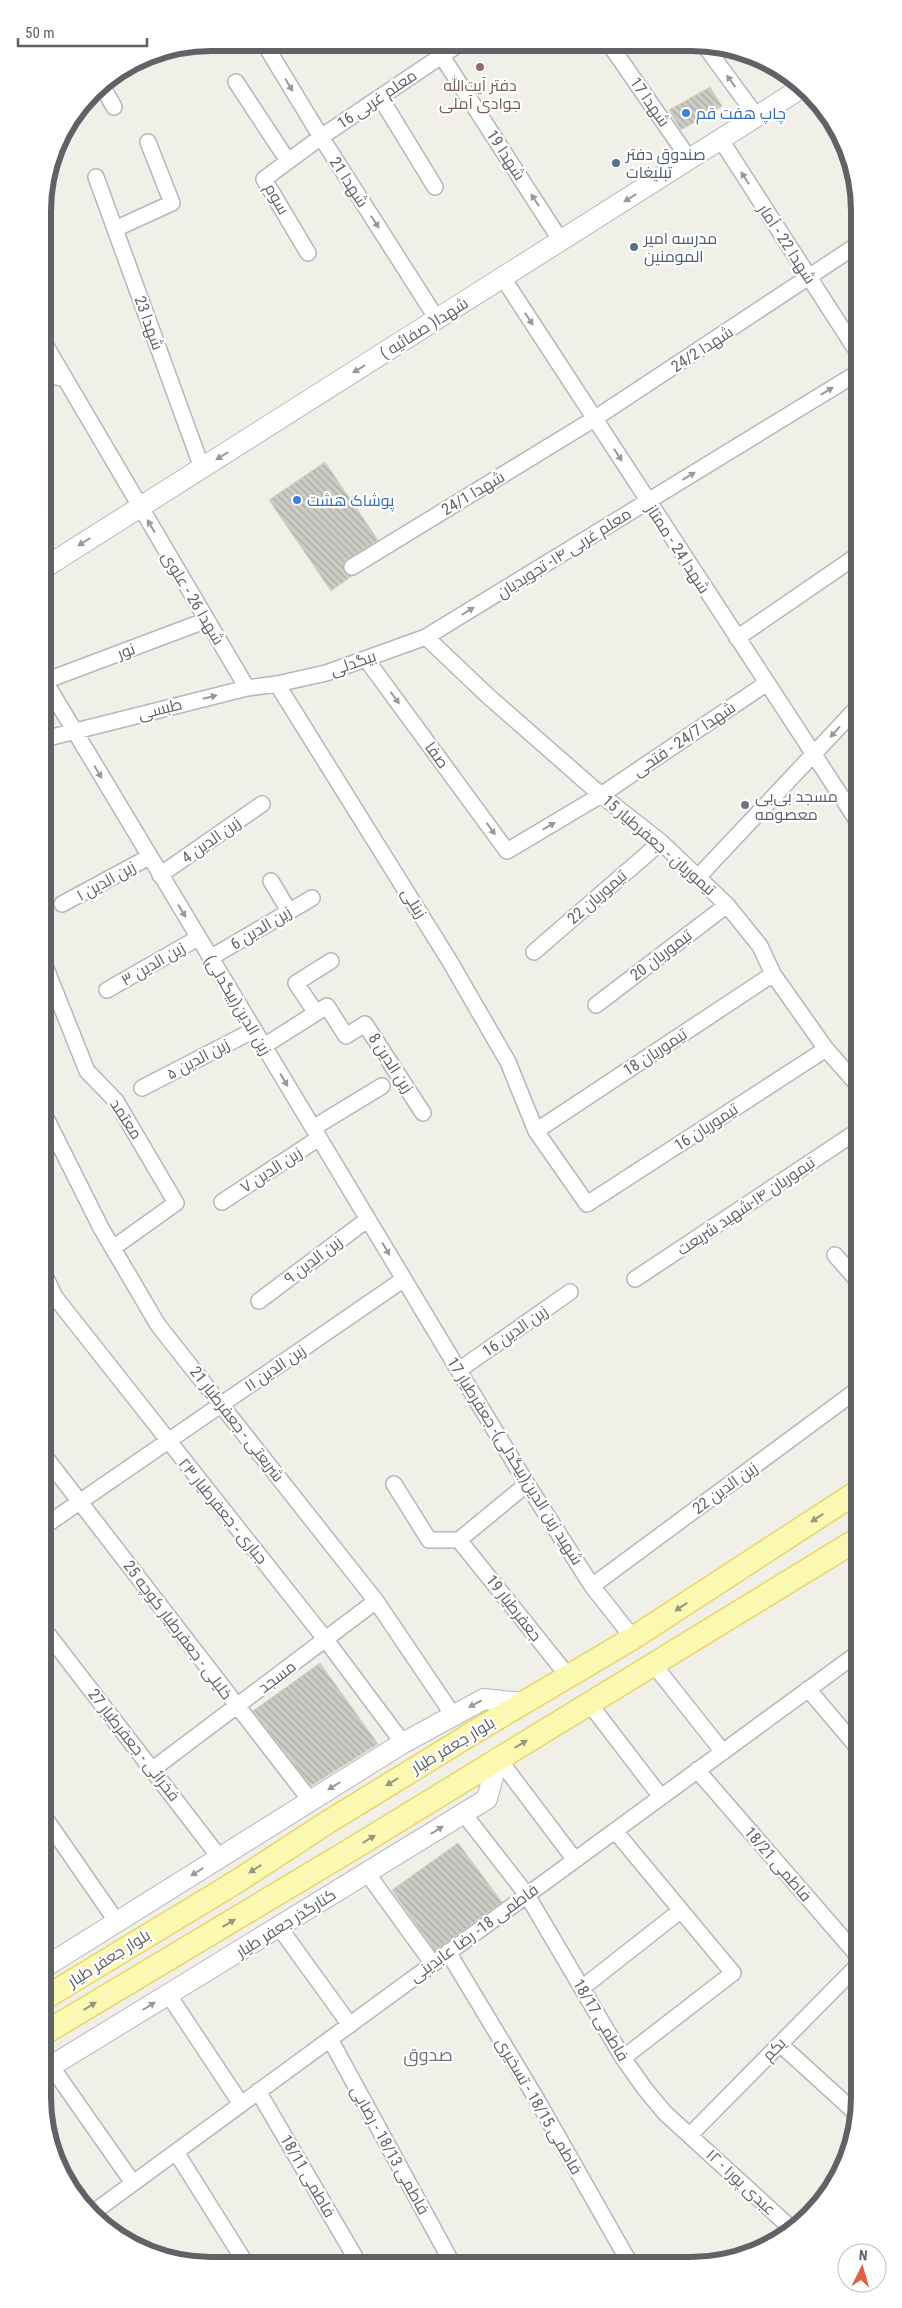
<svg xmlns="http://www.w3.org/2000/svg" width="902" height="2308" font-family="'Roboto Condensed',Cairo,sans-serif">
<style>
.building{fill:url(#building-back-hatch);stroke:#d5d2c6}
.lines{fill:none;stroke-linecap:round;stroke-linejoin:round}
.street-casing{stroke:#b5b7bb;stroke-width:18}
.secondary-casing{stroke:#b6b9be;stroke-width:22}
.primary-casing{stroke:#ead667;stroke-width:25}
.street{stroke:#fff;stroke-width:15}
.secondary{stroke:#fff;stroke-width:20}
.primary{stroke:#fbf8b2;stroke-width:22}
.oneway{fill:#97999c}
.oneway2{fill:#969681}
.education-dot{fill:#8d6e63;stroke:#fff;stroke-width:2}
.shop-dot{fill:#3f7fe0;stroke:#fff;stroke-width:2}
.service-dot{fill:#5c6f8a;stroke:#fff;stroke-width:2}
.worship-dot{fill:#6b7280;stroke:#fff;stroke-width:2}
.labels{text-anchor:middle;dominant-baseline:central;stroke-width:4.5;stroke-linejoin:round;paint-order:stroke}
.education-label{font-size:16px;fill:#785e54;stroke:#fff}
.street-label{font-size:16px;fill:#5f6267;stroke:#fff}
.shop-label{font-size:16px;fill:#366cbe;stroke:#fff;text-anchor:start}
.service-label{font-size:16px;fill:#4e5e75;stroke:#fff;text-anchor:start}
.worship-label{font-size:16px;fill:#5b616d;stroke:#fff;text-anchor:start}
.neighbourhood-label{font-size:18px;fill:#707379;stroke:#fff}
.rim{fill:none;stroke:#5f6267;stroke-width:6}
</style>
<defs>
<pattern id="building-back-hatch" width="6" height="6" patternUnits="userSpaceOnUse" patternTransform="scale(1.25)"><rect width="6" height="6" fill="#cccbc4"/><path d="M-1 5l2 2M0 0l6 6M5-1l2 2" fill="none" stroke="#a9a8a3"/></pattern>
</defs>
<rect width="100%" height="100%" fill="#f0efe8"/>
<path class="building" d="M710,87L722,106L681,130L669,110Z
M325,462L378,540L344,562V571L352,576L331,591L269,500Z
M320,1663L378,1744L311,1786L253,1711Z
M458,1843L502,1902L435,1951L392,1890Z"/>
<g class="lines">
<g class="street-casing">
<path id="street" d="M264,43L321,137L437,319
M434,44L561,241
M610,45L690,160
M705,46L757,117
M236,82L288,161
M101,84L114,107
M380,97L435,187
M721,140L854,347
M96,177L202,468
M115,229L172,203L148,142
M308,253L264,179L321,137L459,44
M503,278L856,819
M43,341L247,688
M43,374L65,379
M352,567L594,419L854,247
M426,637L488,696L601,795L661,842L727,905L760,946L773,974L826,1049L856,1083
M737,638L855,557
M366,659L507,851L601,795L767,683
M44,680L527,1484L592,1586L633,1638
M45,681L207,620
M277,684L449,960L508,1062L536,1131L587,1204L826,1049
M44,739L247,688L277,684L326,673L426,637L854,375
M160,875L262,804
M699,876L855,710
M271,881L289,911
M62,904L149,857
M534,952L661,842
M210,958L312,898
M45,966L87,1071L116,1101L176,1203L113,1248
M107,990L198,938
M596,1005L727,905
M316,1013L296,983L331,961
M264,1046L327,1006L346,1036L365,1024L423,1113
M142,1088L254,1030
M45,1116L101,1228L158,1325L376,1601L453,1715
M313,1128L382,1086
M536,1131L773,974
M222,1202L319,1138
M835,1255L857,1280
M46,1278L55,1297L326,1640L403,1743
M635,1279L856,1132
M259,1301L368,1219
M459,1370L570,1292
M46,1458L310,1800
M394,1484L429,1540H459L527,1484
M46,1525L404,1279
M459,1540L568,1676
M592,1586L857,1390
M47,1633L220,1858
M654,1665L723,1752
M808,1689L858,1748
M589,1703L661,1797
M498,1758L575,1860
M153,1769L376,1601
M697,1770L859,1957
M464,1814L527,1895L623,2058L645,2089L665,2113L793,2230
M47,1821L117,1922
M615,1831L733,1973L623,2058
M367,1873L433,1964
M279,1927L350,2025
M448,1952L536,2098L628,2260
M582,1988L680,1911
M168,1994L241,2104
M330,2039L451,2261
M780,2044L858,2115
M51,2066L133,2183
M258,2091L358,2262
M690,2135L859,1964
M176,2152L245,2262
M91,2214L858,1653"/>
</g>
<g class="secondary-casing">
<path id="secondary" d="M44,568L803,87
M48,1965L403,1743L484,1699L522,1703
M48,2068L487,1799L498,1758"/>
</g>
<g class="primary-casing">
<path id="primary" d="M48,1996L236,1882L328,1822L476,1731L633,1638L857,1492
M48,2031L352,1849L858,1539"/>
</g>
<use href="#street" class="street"/>
<use href="#secondary" class="secondary"/>
<use href="#primary" class="primary"/>
</g>
<defs><path id="oneway-solid" d="M-6-.8H1V-3.2L6.5 0L1 3.2V.8H-6Z" transform="scale(1.25)"/></defs>
<g class="oneway">
<use href="#oneway-solid" transform="translate(731 81) rotate(-126)"/>
<use href="#oneway-solid" transform="translate(289 85) rotate(59)"/>
<use href="#oneway-solid" transform="translate(745 178) rotate(-123)"/>
<use href="#oneway-solid" transform="translate(630 198) rotate(148)"/>
<use href="#oneway-solid" transform="translate(535 200) rotate(-123)"/>
<use href="#oneway-solid" transform="translate(375 222) rotate(57)"/>
<use href="#oneway-solid" transform="translate(529 319) rotate(57)"/>
<use href="#oneway-solid" transform="translate(359 369) rotate(148)"/>
<use href="#oneway-solid" transform="translate(827 391) rotate(-31)"/>
<use href="#oneway-solid" transform="translate(618 455) rotate(57)"/>
<use href="#oneway-solid" transform="translate(222 456) rotate(148)"/>
<use href="#oneway-solid" transform="translate(689 476) rotate(-31)"/>
<use href="#oneway-solid" transform="translate(151 526) rotate(-121)"/>
<use href="#oneway-solid" transform="translate(84 542) rotate(148)"/>
<use href="#oneway-solid" transform="translate(468 611) rotate(-32)"/>
<use href="#oneway-solid" transform="translate(210 697) rotate(-14)"/>
<use href="#oneway-solid" transform="translate(395 698) rotate(54)"/>
<use href="#oneway-solid" transform="translate(835 732) rotate(132)"/>
<use href="#oneway-solid" transform="translate(98 772) rotate(59)"/>
<use href="#oneway-solid" transform="translate(549 826) rotate(-30)"/>
<use href="#oneway-solid" transform="translate(491 829) rotate(54)"/>
<use href="#oneway-solid" transform="translate(182 911) rotate(59)"/>
<use href="#oneway-solid" transform="translate(284 1080) rotate(59)"/>
<use href="#oneway-solid" transform="translate(386 1249) rotate(59)"/>
<use href="#oneway-solid" transform="translate(475 1704) rotate(152)"/>
<use href="#oneway-solid" transform="translate(334 1786) rotate(148)"/>
<use href="#oneway-solid" transform="translate(437 1830) rotate(-32)"/>
<use href="#oneway-solid" transform="translate(197 1872) rotate(148)"/>
<use href="#oneway-solid" transform="translate(149 2006) rotate(-32)"/>
</g>
<g class="oneway2">
<use href="#oneway-solid" transform="translate(817 1518) rotate(147)"/>
<use href="#oneway-solid" transform="translate(681 1607) rotate(147)"/>
<use href="#oneway-solid" transform="translate(521 1744) rotate(-31)"/>
<use href="#oneway-solid" transform="translate(392 1782) rotate(148)"/>
<use href="#oneway-solid" transform="translate(369 1839) rotate(-32)"/>
<use href="#oneway-solid" transform="translate(255 1869) rotate(147)"/>
<use href="#oneway-solid" transform="translate(229 1923) rotate(-31)"/>
<use href="#oneway-solid" transform="translate(90 2006) rotate(-31)"/>
</g>
<circle class="education-dot" cx="480" cy="67" r="5"/>
<g class="shop-dot">
<circle cx="686" cy="113" r="5"/>
<circle cx="297" cy="500" r="5"/>
</g>
<g class="service-dot">
<circle cx="616" cy="163" r="5"/>
<circle cx="634" cy="247" r="5"/>
</g>
<circle class="worship-dot" cx="745" cy="805" r="5"/>
<g class="labels">
<g class="education-label">
<text x="480" y="85">دفتر آیت‌الله<tspan x="480" dy="18">جوادی آملی</tspan></text>
</g>
<g class="street-label">
<text transform="translate(377 99) rotate(-34)">معلم غربی 16</text>
<text transform="translate(650 102) rotate(55)">شهدا 17</text>
<text transform="translate(506 155) rotate(57)">شهدا 19</text>
<text transform="translate(349 182) rotate(57)">شهدا 21</text>
<text transform="translate(277 199) rotate(61)">سوم</text>
<text transform="translate(787 244) rotate(57)">شهدا 22 - آمار</text>
<text transform="translate(149 323) rotate(70)">شهدا 23</text>
<text transform="translate(424 328) rotate(-32)">شهدا( صفائیه )</text>
<text transform="translate(702 349) rotate(-33)">شهدا 24/2</text>
<text transform="translate(473 493) rotate(-31)">شهدا 24/1</text>
<text transform="translate(678 549) rotate(57)">شهدا 24 - ممتاز</text>
<text transform="translate(564 553) rotate(-32)">معلم غربی ۱۴- تجویدیان</text>
<text transform="translate(193 598) rotate(59)">شهدا 26 - علوی</text>
<text transform="translate(126 651) rotate(-21)">نور</text>
<text transform="translate(353 663) rotate(-19)">بیگدلی</text>
<text transform="translate(160 709) rotate(-14)">طبسی</text>
<text transform="translate(684 739) rotate(-34)">شهدا 24/7 - فتحی</text>
<text transform="translate(437 755) rotate(54)">صفا</text>
<text transform="translate(211 840) rotate(-35)">زین الدین 4</text>
<text transform="translate(659 845) rotate(41)">تیموریان - جعفرطیار 15</text>
<text transform="translate(106 881) rotate(-29)">زین الدین ۱</text>
<text transform="translate(597 897) rotate(-41)">تیموریان 22</text>
<text transform="translate(414 903) rotate(58)">زینلی</text>
<text transform="translate(261 928) rotate(-31)">زین الدین 6</text>
<text transform="translate(661 955) rotate(-37)">تیموریان 20</text>
<text transform="translate(153 964) rotate(-30)">زین الدین ۳</text>
<text transform="translate(238 1005) rotate(59)">زین الدین(بیگدلی)</text>
<text transform="translate(655 1052) rotate(-33)">تیموریان 18</text>
<text transform="translate(198 1059) rotate(-28)">زین الدین ۵</text>
<text transform="translate(391 1063) rotate(57)">زین الدین 8</text>
<text transform="translate(126 1119) rotate(57)">معتمد</text>
<text transform="translate(706 1127) rotate(-33)">تیموریان 16</text>
<text transform="translate(271 1170) rotate(-33)">زین الدین ۷</text>
<text transform="translate(746 1206) rotate(-34)">تیموریان ۱۴-شهید شریعت</text>
<text transform="translate(313 1260) rotate(-37)">زین الدین ۹</text>
<text transform="translate(515 1331) rotate(-35)">زین الدین 16</text>
<text transform="translate(275 1368) rotate(-34)">زین الدین ۱۱</text>
<text transform="translate(237 1424) rotate(52)">شریعتی - جعفرطیار 21</text>
<text transform="translate(515 1461) rotate(58)">شهید زین الدین(بیگدلی)- جعفرطیار 17</text>
<text transform="translate(725 1488) rotate(-36)">زین الدین 22</text>
<text transform="translate(223 1511) rotate(51)">جباری - جعفرطیار ۲۳</text>
<text transform="translate(514 1608) rotate(52)">جعفرطیار 19</text>
<text transform="translate(178 1630) rotate(53)">خلیلی - جعفرطیار کوچه 25</text>
<text transform="translate(277 1677) rotate(-37)">مسجد</text>
<text transform="translate(134 1745) rotate(52)">فخرائی - جعفرطیار 27</text>
<text transform="translate(453 1745) rotate(-31)">بلوار جعفر طیار</text>
<text transform="translate(778 1864) rotate(49)">فاطمی 18/21</text>
<text transform="translate(286 1923) rotate(-32)">کنارگذر جعفر طیار</text>
<text transform="translate(474 1933) rotate(-36)">فاطمی 18- رضا عابدینی</text>
<text transform="translate(109 1958) rotate(-32)">بلوار جعفر طیار</text>
<text transform="translate(601 2020) rotate(59)">فاطمی 18/17</text>
<text transform="translate(774 2049) rotate(-45)">یکم</text>
<text transform="translate(539 2106) rotate(60)">فاطمی 18/15 - تسخیری</text>
<text transform="translate(390 2150) rotate(61)">فاطمی 18/13 - رضایی</text>
<text transform="translate(308 2176) rotate(60)">فاطمی 18/11</text>
<text transform="translate(741 2182) rotate(43)">عبدی پور۱ - ۱۲</text>
</g>
<g class="shop-label">
<text x="696" y="113">چاپ هفت قم</text>
<text x="307" y="500">پوشاک هشت</text>
</g>
<g class="service-label">
<text x="626" y="154">صندوق دفتر<tspan x="626" dy="18">تبلیغات</tspan></text>
<text x="644" y="238">مدرسه امیر<tspan x="644" dy="18">المومنین</tspan></text>
</g>
<g class="worship-label">
<text x="755" y="796">مسجد بی‌بی<tspan x="755" dy="18">معصومه</tspan></text>
</g>
<g class="neighbourhood-label">
<text x="428" y="2054">صدوق</text>
</g>
</g>
<path d="M0 0H902V2308H0ZM211 51H691A160 160 0 0 1 851 211V2097A160 160 0 0 1 691 2257H211A160 160 0 0 1 51 2097V211A160 160 0 0 1 211 51Z" fill="#fff" fill-rule="evenodd"/>
<path class="rim" d="M211 51H691A160 160 0 0 1 851 211V2097A160 160 0 0 1 691 2257H211A160 160 0 0 1 51 2097V211A160 160 0 0 1 211 51Z"/>
<g transform="translate(862 2268) rotate(5)"><circle r="24" fill="#ffffff" stroke="#bfc0c2"/>
<path d="M0-4L9 19L0 12L-9 19Z" fill="#e05f3e"/>
<text y="-8" font-size="14" font-weight="bold" text-anchor="middle" fill="#5f6267">N</text>
</g>
<path d="M18 38v8h129v-8" fill="none" stroke="#5f6267" stroke-width="2.5"/>
<text x="25" y="38" font-size="15" fill="#5f6267" stroke="#ffffff" stroke-width="4" paint-order="stroke">50 m</text>
</svg>
